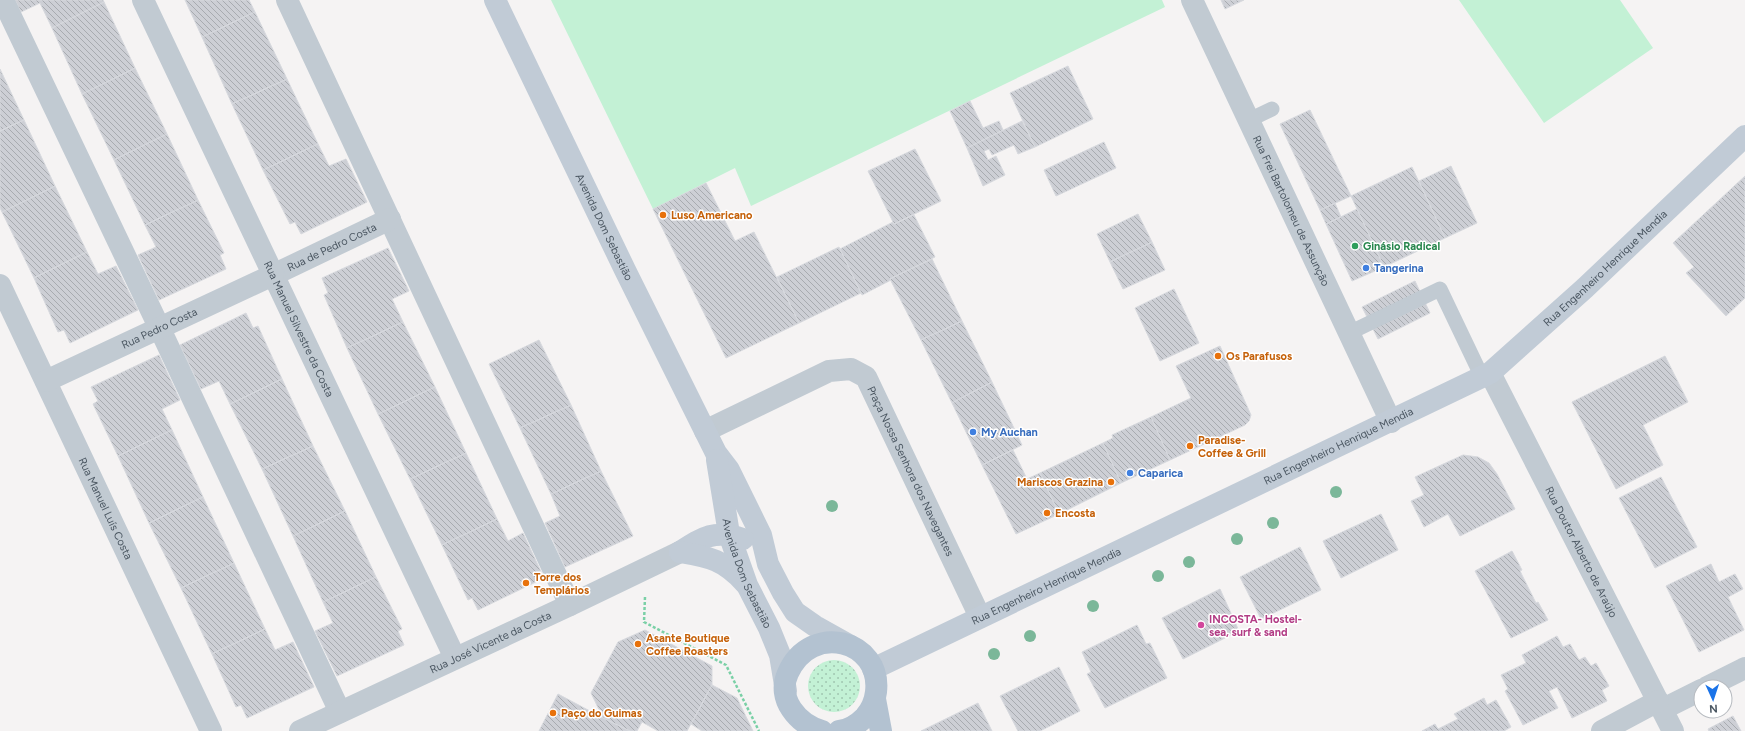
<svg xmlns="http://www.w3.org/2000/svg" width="1745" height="731" font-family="Figtree,sans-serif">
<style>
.grass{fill:url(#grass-dots)}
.garden{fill:#c3f1d5}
.building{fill:url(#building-back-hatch);stroke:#d7d9de}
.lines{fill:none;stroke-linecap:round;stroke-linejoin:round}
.path{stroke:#7ad0a6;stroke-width:2.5;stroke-dasharray:3 2;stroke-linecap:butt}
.service{stroke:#c1cad2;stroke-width:15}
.pedestrian{stroke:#c1cad2;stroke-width:22}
.minor{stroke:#c1cad2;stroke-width:22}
.secondary{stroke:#c1cbd6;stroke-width:22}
.primary{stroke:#b3c2d1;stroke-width:22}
.tree{fill:#7bb799}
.food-dot{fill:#e8710a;stroke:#fff;stroke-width:1.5}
.leisure-dot{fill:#2e9e5b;stroke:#fff;stroke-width:1.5}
.shop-dot{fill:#3f7fe0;stroke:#fff;stroke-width:1.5}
.hotel-dot{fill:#d1479c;stroke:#fff;stroke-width:1.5}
.labels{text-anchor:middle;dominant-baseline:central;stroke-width:3;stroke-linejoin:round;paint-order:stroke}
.street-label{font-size:11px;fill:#4a5661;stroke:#fff}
.food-label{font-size:11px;font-weight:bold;fill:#c56008;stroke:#fff;text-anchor:start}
.leisure-label{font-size:11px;font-weight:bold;fill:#27864d;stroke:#fff;text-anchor:start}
.shop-label{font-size:11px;font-weight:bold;fill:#366cbe;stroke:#fff;text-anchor:start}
.hotel-label{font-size:11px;font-weight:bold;fill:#b23c85;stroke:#fff;text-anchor:start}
</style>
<defs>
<pattern id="grass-dots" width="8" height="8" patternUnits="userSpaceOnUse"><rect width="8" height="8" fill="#c3f1d5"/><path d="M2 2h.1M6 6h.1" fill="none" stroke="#a0c6b0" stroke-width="1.8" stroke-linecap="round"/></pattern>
<pattern id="building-back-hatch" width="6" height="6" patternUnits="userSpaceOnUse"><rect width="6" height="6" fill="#cdcfd5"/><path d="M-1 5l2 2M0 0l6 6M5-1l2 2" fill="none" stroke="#a8abb0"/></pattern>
</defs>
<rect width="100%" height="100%" fill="#f5f3f3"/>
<path class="grass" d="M808 686a26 26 0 1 1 52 0a26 26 0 1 1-52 0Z"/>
<path class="garden" d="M551,0H1162L1165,7L751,206L735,168L653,209Z
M1459,0H1620L1653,48L1544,123Z"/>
<path class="building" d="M15,0H103L104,2L52,28L40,3L21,12Z
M185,0H249L255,12L202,37Z
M1221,0H1244L1225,9Z
M104,2L135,68L82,94L52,28Z
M255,12L287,79L232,104L202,37Z
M1068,66L1093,119L1035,147L1010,93Z
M135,68L167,134L114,160L82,94Z
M0,69L24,120L0,131Z
M287,79L318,144L263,170L232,104Z
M970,101L983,128L999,121L1003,130L967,148L950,111Z
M1310,110L1351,196L1320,210L1280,124Z
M24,120L55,186L2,212L0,208V131Z
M1022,121L1035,147L1018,154L1014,145L992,155L989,149L984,151L988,160L996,156L1005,175L983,186L967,148Z
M167,134L198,200L145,225L114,160Z
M1104,142L1116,168L1056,196L1044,170Z
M318,144L329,166L346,159L367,202L301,234L295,222L290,224L263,170Z
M915,149L941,201L894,224L868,171Z
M1451,166L1477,223L1445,238L1419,181Z
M1412,167L1445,238L1384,267L1351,196Z
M1745,176V298L1726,316L1686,273L1694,267L1673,243Z
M706,183L735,241L754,232L799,323L726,358L653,209Z
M55,186L87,252L34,278L2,212Z
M198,200L224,253L220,255L226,269L159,300L138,255L156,247L145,225Z
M1335,203L1341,217L1326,224L1320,210Z
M1357,209L1384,267L1352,281L1326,224Z
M1138,214L1152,242L1110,262L1097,234Z
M914,215L935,257L890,279L891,280L862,295L840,249L893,222L894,224Z
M1152,242L1165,270L1123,289L1110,262Z
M839,247L861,293L799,323L777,277Z
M388,248L409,291L392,299L403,322L347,348L324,295L328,293L322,278Z
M87,252L98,274L116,266L138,310L70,343L64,330L58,332L34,278Z
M932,259L962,321L921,340L890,279Z
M1415,281L1430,313L1378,339L1362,307Z
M1174,289L1199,343L1160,361L1135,308Z
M246,313L253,328L258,326L282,379L230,404L219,381L201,389L180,345Z
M962,321L992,382L952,403L921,340Z
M403,322L435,387L378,414L347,348Z
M539,340L571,405L520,428L489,364Z
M1220,346L1251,415L1249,421L1245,425L1170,460L1151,417L1191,398L1176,366Z
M159,355L180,400L162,409L172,430L118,456L93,404L98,401L91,387Z
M1665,356L1688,402L1643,425L1663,465L1616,489L1572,402Z
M282,379L313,446L262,469L230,404Z
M992,382L1022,445L982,465L952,403Z
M435,387L466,453L410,479L378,414Z
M571,405L601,471L551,494L520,428Z
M1151,417L1170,460L1121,483L1103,443L1113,438L1112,435Z
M172,430L203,497L149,523L118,456Z
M1103,443L1121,483L1059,514L1040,473Z
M313,446L345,511L293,536L262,469Z
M1013,450L1027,479L1040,473L1059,514L1016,534L982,465Z
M466,453L497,519L442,545L410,479Z
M1463,455L1478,457L1489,463L1497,474L1515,509L1460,536L1448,514L1424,527L1411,501L1424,495L1415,477Z
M601,471L633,536L565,567L545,523L560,516L551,494Z
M1661,477L1697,547L1655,568L1619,498Z
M203,497L234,563L181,588L149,523Z
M345,511L376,577L323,602L293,536Z
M1381,514L1398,550L1341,578L1323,541Z
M497,519L508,541L523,533L544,578L478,610L472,598L468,600L442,545Z
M1300,547L1321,590L1261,619L1240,577Z
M1512,551L1522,570L1520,571L1536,603L1538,602L1548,620L1511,638L1475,571Z
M234,563L265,629L212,654L181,588Z
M1711,564L1719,582L1735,574L1743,589L1728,597L1744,630L1699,652L1666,586Z
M376,577L402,629L398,631L404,645L337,676L315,631L333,623L323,602Z
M1220,589L1239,631L1183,659L1162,618Z
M1137,625L1146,644L1150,643L1167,678L1105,708L1087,674L1091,672L1082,652Z
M265,629L275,650L293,642L314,687L247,718L241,705L236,707L212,654Z
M645,630L712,666V685L687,731H658L642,722L637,731H630L603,718L591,693L618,642Z
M1557,636L1563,647L1570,644L1579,660L1585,657L1591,666L1596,663L1609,686L1602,690L1607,701L1572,718L1557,687L1549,691L1558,708L1523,725L1505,691L1508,689L1501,675L1526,663L1522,655Z
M1059,667L1080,711L1040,731H1018L1000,696Z
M712,685L737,698L753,731H702L691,724Z
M558,694L603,718L630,731H539Z
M1484,698L1487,705L1496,700L1511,727L1504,731H1422L1435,724L1438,729L1458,719L1454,714Z
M978,703L992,731H921Z
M1733,716L1741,731H1709L1708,729Z"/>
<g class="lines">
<path class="path" d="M645,597L644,622L726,665L759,731"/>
<path class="service" d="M1249,120L1272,109
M1349,333L1440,289L1482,377"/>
<g class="pedestrian">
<path d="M3,0L160,329L340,712"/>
<path d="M287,0L570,605"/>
<path id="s1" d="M273,275L390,219"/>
</g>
<g class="minor">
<path id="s2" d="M143,0L455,658"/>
<path id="s3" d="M1192,0L1391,422"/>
<path id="s4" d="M0,285L211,731"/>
<path id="s5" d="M1490,373L1673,731"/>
<path id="s6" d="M46,381L273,275"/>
<path id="s7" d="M705,431L829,371L851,369L866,377L980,617"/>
<path d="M1707,687L1745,668"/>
<path d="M1663,709L1701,690"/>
<path id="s8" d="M300,731L570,605L680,552"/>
<path d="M1602,731L1658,701"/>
</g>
<g class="secondary">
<path id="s9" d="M495,0L625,270L716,453L729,470L761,535L768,564L783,593L795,612L815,626L849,645"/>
<path id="s10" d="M717,460L729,534L747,585L769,628L780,655L786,691"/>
<path d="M680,552C703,537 715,529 743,539"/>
<path d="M680,552C710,557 724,560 745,583"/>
<path id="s11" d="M873,669L1490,373L1585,288L1745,136"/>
</g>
<path class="primary" d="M875,699L881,731
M822,731C798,724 776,699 788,673C811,621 882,640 876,692C875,701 871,710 865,717C858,724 849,730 839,731"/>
</g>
<g class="tree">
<circle cx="1336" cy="492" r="6"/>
<circle cx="832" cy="506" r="6"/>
<circle cx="1273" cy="523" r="6"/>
<circle cx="1237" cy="539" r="6"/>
<circle cx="1189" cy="562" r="6"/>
<circle cx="1158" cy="576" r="6"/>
<circle cx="1093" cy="606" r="6"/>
<circle cx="1030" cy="636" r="6"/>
<circle cx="994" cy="654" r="6"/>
</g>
<g class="food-dot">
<circle cx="663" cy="215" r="4"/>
<circle cx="1218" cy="356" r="4"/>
<circle cx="1190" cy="446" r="4"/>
<circle cx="1111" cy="482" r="4"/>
<circle cx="1047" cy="513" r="4"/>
<circle cx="526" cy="583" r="4"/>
<circle cx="638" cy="644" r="4"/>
<circle cx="553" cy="713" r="4"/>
</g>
<circle class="leisure-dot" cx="1355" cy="246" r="4"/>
<g class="shop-dot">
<circle cx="1366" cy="268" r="4"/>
<circle cx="973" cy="432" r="4"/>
<circle cx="1130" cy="473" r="4"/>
</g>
<circle class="hotel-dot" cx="1201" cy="625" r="4"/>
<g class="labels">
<g class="street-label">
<text stroke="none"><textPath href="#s3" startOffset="233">Rua Frei Bartolomeu de Assunção</textPath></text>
<text stroke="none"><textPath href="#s9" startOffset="252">Avenida Dom Sebastião</textPath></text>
<text stroke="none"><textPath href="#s1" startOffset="65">Rua de Pedro Costa</textPath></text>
<text stroke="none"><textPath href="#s11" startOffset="840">Rua Engenheiro Henrique Mendia</textPath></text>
<text stroke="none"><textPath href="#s6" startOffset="125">Rua Pedro Costa</textPath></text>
<text stroke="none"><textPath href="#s2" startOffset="364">Rua Manuel Silvestre da Costa</textPath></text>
<text stroke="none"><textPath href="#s11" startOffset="516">Rua Engenheiro Henrique Mendia</textPath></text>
<text stroke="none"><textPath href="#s7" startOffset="281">Praça Nossa Senhora dos Navegantes</textPath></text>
<text stroke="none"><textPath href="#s4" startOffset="247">Rua Manuel Luís Costa</textPath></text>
<text stroke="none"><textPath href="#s5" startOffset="201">Rua Doutor Alberto de Araújo</textPath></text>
<text stroke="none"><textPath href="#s10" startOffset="118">Avenida Dom Sebastião</textPath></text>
<text stroke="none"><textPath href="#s11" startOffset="192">Rua Engenheiro Henrique Mendia</textPath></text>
<text stroke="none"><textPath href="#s8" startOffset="210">Rua José Vicente da Costa</textPath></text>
</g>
<g class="food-label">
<text x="671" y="215">Luso Americano</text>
<text x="1226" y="356">Os Parafusos</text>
<text x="1198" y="440">Paradise-<tspan x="1198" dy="13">Coffee &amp; Grill</tspan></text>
<text x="1103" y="482" text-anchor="end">Mariscos Grazina</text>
<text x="1055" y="513">Encosta</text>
<text x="534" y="577">Torre dos<tspan x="534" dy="13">Templários</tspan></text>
<text x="646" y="638">Asante Boutique<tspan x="646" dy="13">Coffee Roasters</tspan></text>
<text x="561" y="713">Paço do Guimas</text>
</g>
<g class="leisure-label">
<text x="1363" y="246">Ginásio Radical</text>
</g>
<g class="shop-label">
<text x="1374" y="268">Tangerina</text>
<text x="981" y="432">My Auchan</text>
<text x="1138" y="473">Caparica</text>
</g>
<g class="hotel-label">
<text x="1209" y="619">INCOSTA- Hostel-<tspan x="1209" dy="13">sea, surf &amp; sand</tspan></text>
</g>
</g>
<g transform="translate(1713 699) rotate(177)"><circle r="19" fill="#ffffff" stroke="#b7bbc0"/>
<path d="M0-3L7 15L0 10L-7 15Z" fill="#1a73e8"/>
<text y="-6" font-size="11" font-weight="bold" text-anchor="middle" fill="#4a5661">N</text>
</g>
</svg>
